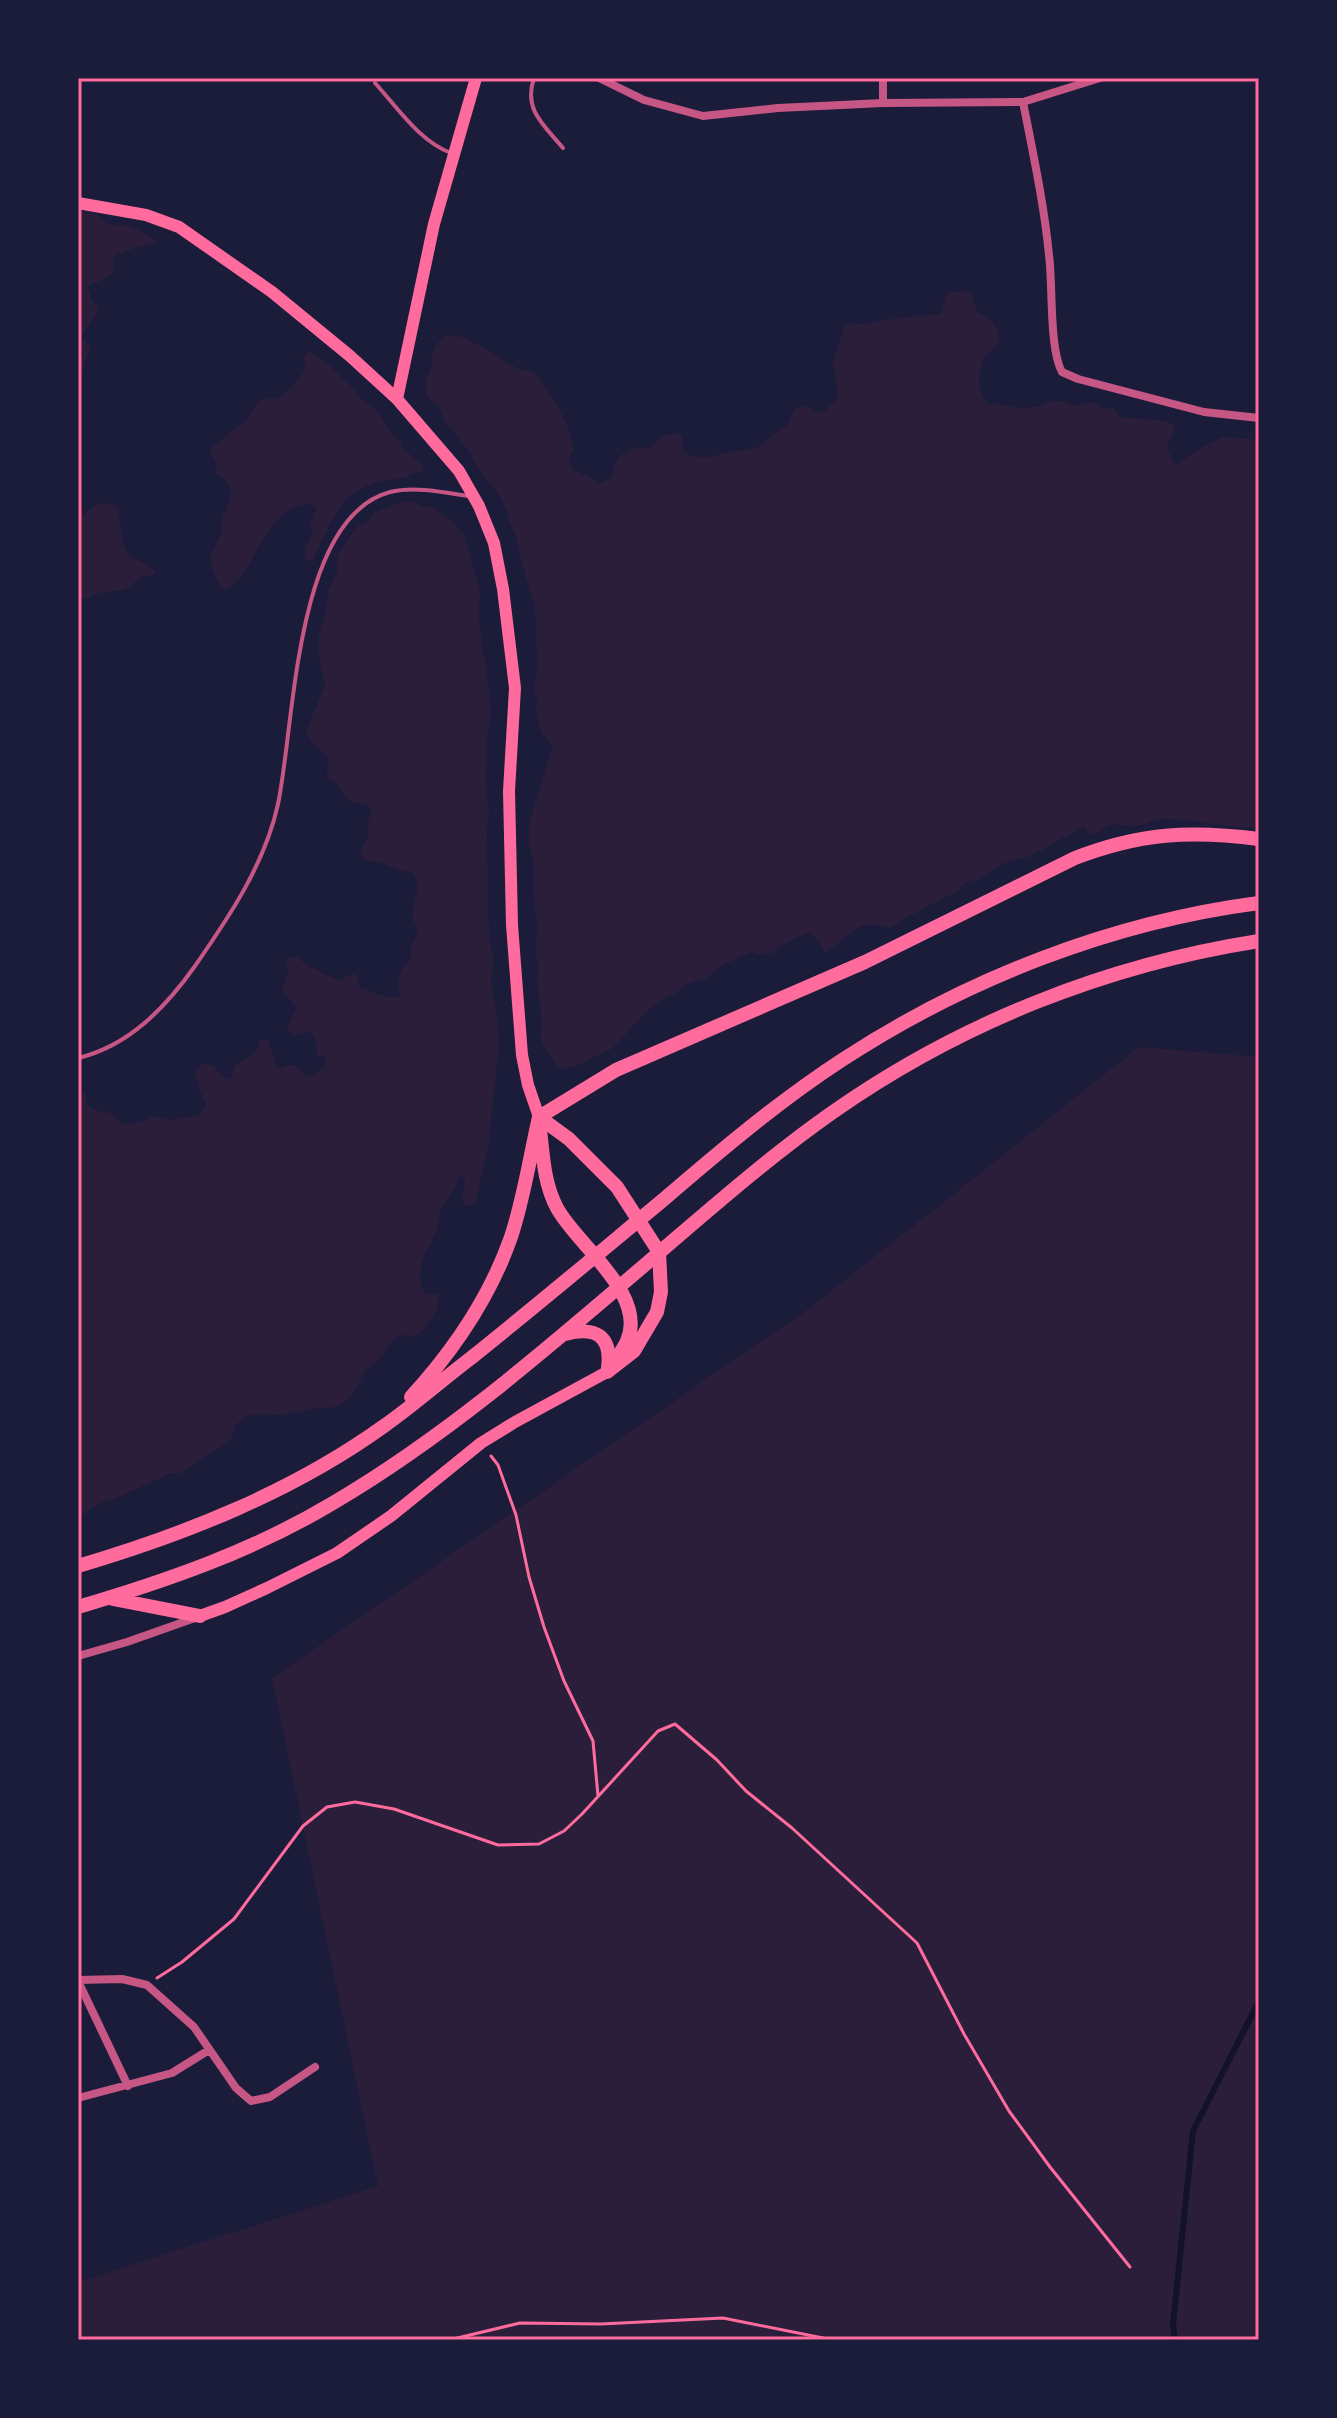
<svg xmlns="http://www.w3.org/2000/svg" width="1337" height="2418" font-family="Poppins,sans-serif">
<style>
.green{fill:#2a1e3b}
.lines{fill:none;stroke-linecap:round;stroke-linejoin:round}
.stream{stroke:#12122b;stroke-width:6}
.path{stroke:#ff6b9d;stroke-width:3}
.service{stroke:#c65784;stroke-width:4}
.minor{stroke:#c65784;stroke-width:8}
.secondary{stroke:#ff6b9d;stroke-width:12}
.trunk{stroke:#ff6b9d;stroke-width:14}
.neatline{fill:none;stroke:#ff6b9d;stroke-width:3}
</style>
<rect width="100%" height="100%" fill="#1b1b3a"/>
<path class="green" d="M80,212L96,214L108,224L131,226L159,242L142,245L114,256L112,264L114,270L111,275L88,287C89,297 95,301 98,311L80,338L91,346C87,359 78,377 82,391L78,400V213Z
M962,291L972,295L978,313C994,319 998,326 1000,342C997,346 993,349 990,352C976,365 977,389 987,403L1021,408L1041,406L1052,401H1064L1076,406L1089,402L1098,404L1104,408L1114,409L1120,417L1167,421L1175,426C1169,449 1160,442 1177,465L1202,447L1223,437L1259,440V828C1226,827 1194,819 1160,819C1153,820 1149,823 1143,825C1132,827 1121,824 1112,825C1102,827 1100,835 1089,834L1083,827L1031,856L1001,864L977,880L966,882L958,891L922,909L890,928C850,917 854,938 824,952L818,939L807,933L781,946L773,953L761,955L752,952L725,964L706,978L691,982L673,995L662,999L644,1014L613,1048L576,1066L559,1069L543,1045L540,1037L542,1025L537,977L539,968L535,950L538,928L534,901L533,860L529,843V824L552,747L549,740L541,734L536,709L537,700L533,688L537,669L535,605L519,555L516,536L509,522L506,508L494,488L479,471L470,453L451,428L445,423L439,407L431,403L426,394V379L433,364L431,357L434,348L443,336L450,335L463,337L493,353L518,369L533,372L552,396L567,424L574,448L569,459L572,469L592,478L598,484L611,478C613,464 619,452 634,448C638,447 643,449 647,448C660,443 657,435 676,433L682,437L683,450C700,464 712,455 730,452C741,450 751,451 761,445C770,439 775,430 786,426L796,407L807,406L816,413L825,411L838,397L833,360L845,326C854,323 861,325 870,323C894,318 917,316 941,314L947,293Z
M309,351L326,362L356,391L365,403L378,411L387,428L400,441L402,448L422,464L424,469L419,473H412L408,477C395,480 382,480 370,485C336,497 328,531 313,560L307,561L304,556L306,546L312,534L310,526L316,509L311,504C257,509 258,580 222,590L212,569L210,556L222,532L221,522L232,493L225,480L216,473L215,461L210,455L212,447L247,419L257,403L267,398H278C290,388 312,373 303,357Z
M412,501L421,506L433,507L450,519L464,535L477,579L480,594L478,618L481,631L483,655L486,661L491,714L488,729L486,777L489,815L487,833L489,938L494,958L491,984L497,1014L499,1044L488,1148L475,1205L465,1206L462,1199L465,1177H459C454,1194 448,1197 441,1210C438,1216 440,1217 439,1223C432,1247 410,1269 425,1294H438V1308L423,1330L415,1337L404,1335L394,1338L379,1360L365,1371L355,1391L342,1404L331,1408H318L280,1415L250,1414L235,1425L232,1438L182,1473H171L112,1500L101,1503L78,1517V1093H85L87,1104L98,1111L111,1113L124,1125L145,1121L153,1116L170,1120L200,1115L207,1104L200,1092L195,1072L201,1064L213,1065L224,1078L230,1079L235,1065L255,1053L260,1040H268L278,1069C297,1060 295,1066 309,1077L326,1065L325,1057L317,1056L315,1037L310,1032L293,1036L287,1027L296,1008L282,989L288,973L286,961L287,958L296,956C310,969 321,972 338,980L352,974L357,975L359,987L387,997H399C400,976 395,975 411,957V946L419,930L412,918L418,884L412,871C396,873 397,868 384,864C376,861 370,862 362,858L360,852L368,836L367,822L372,812L367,804L351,802L334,782L327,779L328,756L313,745L306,731L325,685L319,655V636L325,618L328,589L337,573L338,554L350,536L359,525L366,523L374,513L400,502Z
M111,503L119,509C121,528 118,552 140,562C148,566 150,565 156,573L154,575L144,576L124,590L99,593L88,599H78V513L83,515L97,504Z
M1139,1047L1259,1057V2340H78V2282L378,2186L272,1678L811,1307Z"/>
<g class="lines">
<path class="stream" d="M1175,2340L1173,2324L1193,2131L1259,2001"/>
<path class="path" d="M491,1456L498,1465L516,1515L529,1577L544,1627L564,1681L593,1741L598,1796
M157,1978L182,1962L234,1919L303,1826L327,1807L355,1802L394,1809L498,1845L539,1844L564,1831L582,1814L658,1731L675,1724L717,1760L746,1791L792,1828L917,1943L964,2034L1009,2111L1050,2167L1130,2267
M161,2340H170
M449,2340L520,2323L601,2324L723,2318L833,2340"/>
<path class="service" d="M534,78C523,110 544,125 563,148
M375,83C397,107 419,141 451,153
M78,167L79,201
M78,1058C129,1046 166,1007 195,966C229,917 265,864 278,804C295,724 294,518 390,492C414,486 443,492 468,496"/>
<path class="minor" d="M599,78L644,100L703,116L778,108L883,103L1023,102L1100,78
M1023,102C1033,153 1044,204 1049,255C1053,284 1049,349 1062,372L1078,379L1204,412L1259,418
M883,103V78
M78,1656L127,1642L195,1618
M78,1980L122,1979L147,1985L194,2027L236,2088L251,2101L270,2097L315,2067
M78,1981L128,2086
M78,2098L172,2073L209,2050"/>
<path class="secondary" d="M78,203L146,215L179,227L272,292L350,356L397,399L459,471L479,506L494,543L503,589L515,688L509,791L512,925L522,1055L528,1085L539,1117
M397,399L434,224L476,78
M200,1616L225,1607L267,1588L337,1553L391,1516L481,1443L515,1422L607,1372"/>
<path class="trunk" d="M539,1117L569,1139L617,1187L659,1252L661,1292L657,1312L634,1351L607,1372
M540,1129C543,1156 544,1184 557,1208C576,1244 648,1294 627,1341C624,1348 618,1356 614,1362
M565,1334C596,1326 612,1336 608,1368
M411,1397C454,1350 490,1297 511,1237C524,1198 530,1156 539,1117L616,1070L865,962L1075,858C1140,833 1190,830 1259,839
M78,1566C186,1534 292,1492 384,1426C414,1405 442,1380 471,1358C536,1306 599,1253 663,1200C720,1151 779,1101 842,1060C966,979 1112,922 1259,903
M113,1599L200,1616
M78,1607C166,1581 253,1551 333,1503C452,1433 557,1340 661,1251C717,1203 773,1154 833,1112C960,1023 1106,965 1259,941"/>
</g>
<rect width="1337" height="2418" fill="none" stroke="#1b1b3a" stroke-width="160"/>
<rect x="80" y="80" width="1177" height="2258" class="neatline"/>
</svg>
